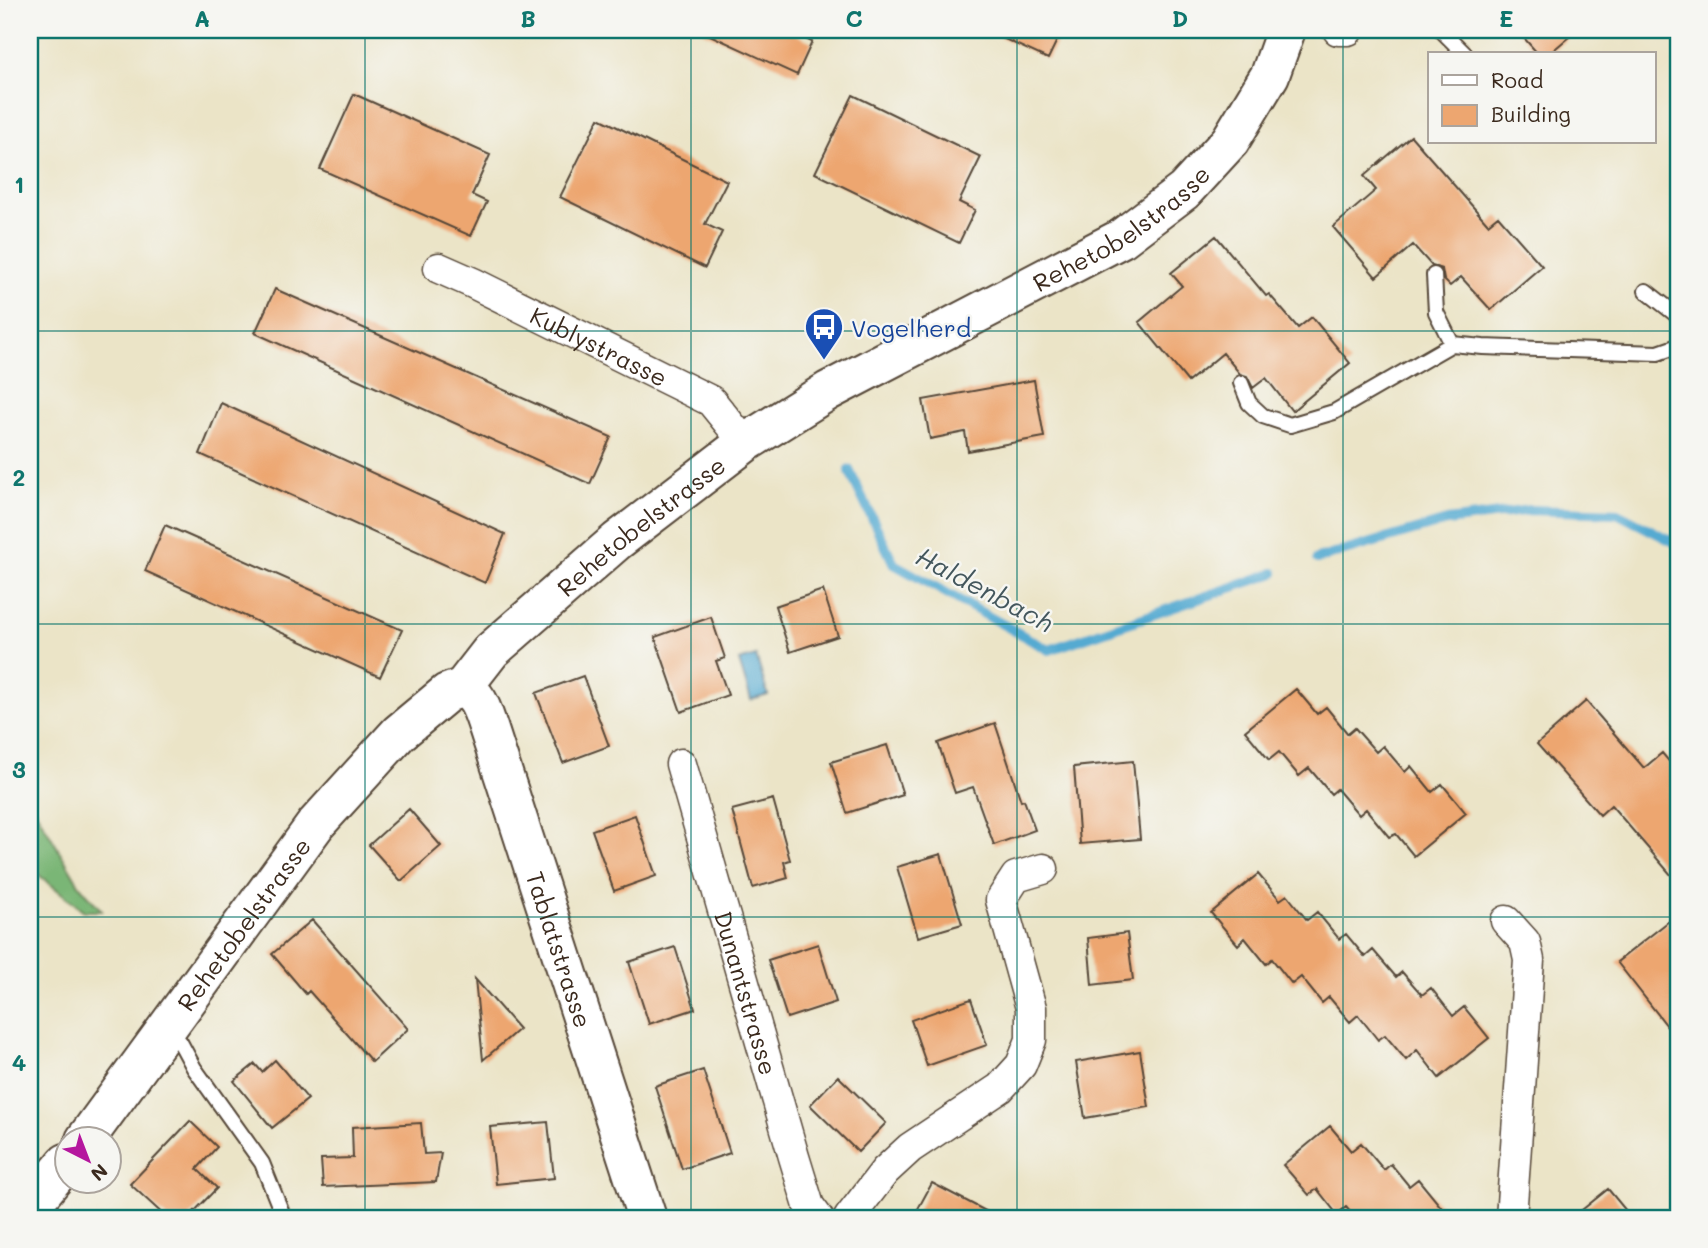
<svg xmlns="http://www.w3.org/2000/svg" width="1708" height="1248" font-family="Mali,sans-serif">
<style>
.forest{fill:#7ab676;stroke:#5a704a;stroke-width:2}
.water{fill:#55aad1;stroke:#486a78;stroke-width:2}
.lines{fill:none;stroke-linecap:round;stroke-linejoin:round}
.stream{stroke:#55aad1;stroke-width:10}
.building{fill:#eda670}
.lane-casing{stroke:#554637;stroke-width:18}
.street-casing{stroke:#554637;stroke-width:33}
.secondary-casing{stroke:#554637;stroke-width:42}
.lane{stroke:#fff;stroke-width:14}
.street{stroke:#fff;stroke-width:30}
.secondary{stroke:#fff;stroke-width:38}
.grid{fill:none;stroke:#0f766e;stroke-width:2;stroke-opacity:0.55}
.labels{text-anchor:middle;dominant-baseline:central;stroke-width:5;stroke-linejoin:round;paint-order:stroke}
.street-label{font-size:24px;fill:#3b2a1e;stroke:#f6f6f2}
.transit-label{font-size:24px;fill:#164399;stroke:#f6f6f2;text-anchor:start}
.water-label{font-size:26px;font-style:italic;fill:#44575d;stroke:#f6f6f2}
.neatline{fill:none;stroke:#0f766e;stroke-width:2.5}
.grid-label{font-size:23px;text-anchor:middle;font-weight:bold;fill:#0f766e}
</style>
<rect width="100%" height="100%" fill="#f6f6f2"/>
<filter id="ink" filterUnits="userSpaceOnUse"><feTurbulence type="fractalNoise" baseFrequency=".0143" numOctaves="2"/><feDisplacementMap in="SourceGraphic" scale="14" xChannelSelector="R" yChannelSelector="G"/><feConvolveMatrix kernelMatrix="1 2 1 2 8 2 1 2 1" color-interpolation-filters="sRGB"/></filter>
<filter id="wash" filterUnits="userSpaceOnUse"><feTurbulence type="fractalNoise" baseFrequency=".00686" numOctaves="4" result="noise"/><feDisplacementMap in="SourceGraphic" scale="28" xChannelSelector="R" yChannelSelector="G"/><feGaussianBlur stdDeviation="1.57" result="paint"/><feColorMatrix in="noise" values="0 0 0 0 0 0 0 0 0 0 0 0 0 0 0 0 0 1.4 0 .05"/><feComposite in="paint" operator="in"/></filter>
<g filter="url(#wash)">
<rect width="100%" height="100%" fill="#ebe4c7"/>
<path class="forest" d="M30,801L80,886L102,911H84L30,868Z"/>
<path class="water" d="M756,656L768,695L751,700L739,661Z"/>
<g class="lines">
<path class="stream" d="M849,470L894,564L1049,650L1274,573
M1317,559L1447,521L1530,510L1617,513L1678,544"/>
</g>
<g id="blocks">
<path class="building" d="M699,30H786L812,42L797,75Z
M985,30H1062L1048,59Z
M1517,30H1577L1549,54H1538Z
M354,94L490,155L472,195L487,202L471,236L320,169Z
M853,95L981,157L959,202L975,210L959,243L815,173Z
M599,118L727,181L705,224L722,232L705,268L560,197Z
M1411,136L1488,224L1498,216L1542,266L1491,310L1461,277L1450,286L1444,280L1442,269L1432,266L1413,245L1376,277L1333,227L1376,190L1364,176Z
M1216,236L1266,296L1269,294L1298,328L1312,317L1350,363L1292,411L1266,378L1253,388L1247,376L1240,374L1223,353L1188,382L1139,322L1182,286L1171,273Z
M275,289L611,437L590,484L255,333Z
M1034,380L1044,437L968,451L965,432L930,439L923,400Z
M221,403L505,534L485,583L200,454Z
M165,525L402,630L380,677L145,571Z
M823,590L838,636L790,652L775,606Z
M711,617L725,658L716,661L728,695L681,712L655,637Z
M583,676L609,746L563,763L536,693Z
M1296,689L1317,714L1326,707L1348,734L1355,728L1376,752L1383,746L1405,772L1411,766L1432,792L1442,784L1466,813L1414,856L1396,834L1389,837L1366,809L1359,815L1337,789L1331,794L1309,768L1299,776L1279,752L1269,760L1245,731Z
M1586,701L1644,768L1662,753L1678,772V883L1611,805L1600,815L1537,744Z
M995,723L1021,801L1024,800L1035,830L994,845L973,787L955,793L938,743Z
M887,745L903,795L847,813L831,762Z
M1133,761L1140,839L1080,844L1074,767Z
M773,799L790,860L784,862L788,878L753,888L732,810Z
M409,809L441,846L401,881L369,845Z
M635,815L656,876L614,891L592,830Z
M941,854L962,924L918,937L897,867Z
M1258,874L1280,900L1287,895L1307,920L1317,912L1339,939L1346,934L1365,957L1373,950L1396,977L1402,972L1422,995L1431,988L1453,1016L1464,1007L1489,1038L1439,1078L1417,1050L1406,1060L1385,1035L1378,1040L1358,1015L1350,1022L1329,997L1322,1003L1301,977L1292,984L1272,959L1266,964L1245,938L1238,945L1211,913Z
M1678,914V1040L1617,962Z
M312,920L408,1029L372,1062L309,991L306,994L272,954Z
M1127,933L1133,980L1092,985L1088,938Z
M818,944L836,1002L787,1018L768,960Z
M675,947L695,1009L649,1024L629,962Z
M475,979L519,1029L483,1060Z
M971,999L987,1045L927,1066L911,1020Z
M1140,1051L1149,1107L1085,1118L1076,1062Z
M275,1060L308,1099L272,1128L234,1081L255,1064L262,1072Z
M703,1070L730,1153L682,1169L655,1086Z
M838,1076L886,1123L858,1152L810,1105Z
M190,1121L217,1147L197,1169L217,1188L188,1218H167L130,1184Z
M548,1122L554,1178L496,1184L490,1127Z
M421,1123L424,1154L441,1153L436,1182L323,1187L321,1159L353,1158L352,1127Z
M1330,1126L1351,1151L1361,1143L1384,1170L1391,1164L1409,1186L1418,1179L1450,1218H1355L1346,1207L1337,1214L1317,1189L1309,1195L1283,1165Z
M932,1183L999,1218H913Z
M1608,1189L1632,1218H1572Z"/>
</g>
</g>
<g filter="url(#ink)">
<use href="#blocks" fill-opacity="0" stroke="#554637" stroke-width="2"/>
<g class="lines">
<g class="lane-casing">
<path id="lane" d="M1441,30L1465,54
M1434,275L1436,312L1452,344L1483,347L1658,353L1678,346
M1646,291L1678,316
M1241,383L1249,403L1263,416L1290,425L1334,412L1452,344
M164,1034L180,1042L194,1068L262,1163L284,1218"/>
</g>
<g class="street-casing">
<g id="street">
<path d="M1338,30H1348"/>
<path id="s1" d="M439,268L473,283L711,401L745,443"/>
<path id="s2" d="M681,764L794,1157L809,1206L818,1218"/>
<path d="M1506,921L1525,942L1529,960L1511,1218"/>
<path d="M849,1218L885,1171L910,1148L1000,1088L1021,1065L1031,1040V1008L1001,900L1016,877L1043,869"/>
</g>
</g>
<g class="secondary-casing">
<g id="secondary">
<path id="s3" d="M463,687C479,696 482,710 488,727L647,1218"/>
<path id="s4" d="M85,1140L316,824L399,733L447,693L463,687L491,651L617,541L745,443L828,391L1122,238L1184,191L1230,141L1270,75L1286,30"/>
<path d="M30,1207L66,1163"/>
</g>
</g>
<use href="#lane" class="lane"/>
<use href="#street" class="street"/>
<use href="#secondary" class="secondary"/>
</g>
</g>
<path class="grid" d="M365,30V1218M691,30V1218M1017,30V1218M1343,30V1218M30,331H1678M30,624H1678M30,917H1678"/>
<defs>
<g id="bus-pin" transform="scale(2.0125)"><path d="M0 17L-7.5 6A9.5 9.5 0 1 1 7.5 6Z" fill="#1a4fb4" stroke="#f6f6f2"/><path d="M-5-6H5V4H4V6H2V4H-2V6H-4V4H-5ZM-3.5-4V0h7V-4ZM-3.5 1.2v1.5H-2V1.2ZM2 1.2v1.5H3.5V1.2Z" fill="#fff"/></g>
</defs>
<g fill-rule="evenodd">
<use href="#bus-pin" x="824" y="327"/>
</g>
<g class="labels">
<g class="street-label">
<text stroke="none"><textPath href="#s4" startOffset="1402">Rehetobelstrasse</textPath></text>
<text stroke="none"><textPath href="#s1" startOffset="178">Kublystrasse</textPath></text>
<text stroke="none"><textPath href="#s4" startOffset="835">Rehetobelstrasse</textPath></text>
<text stroke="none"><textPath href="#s4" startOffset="268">Rehetobelstrasse</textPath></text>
<text stroke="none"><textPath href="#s3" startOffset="282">Tablatstrasse</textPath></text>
<text stroke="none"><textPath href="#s2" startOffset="238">Dunantstrasse</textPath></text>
</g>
<g class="transit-label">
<text x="851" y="327">Vogelherd</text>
</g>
<g class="water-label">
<text transform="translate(985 589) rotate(28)">Haldenbach</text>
</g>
</g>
<rect width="1708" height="1248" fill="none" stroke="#f6f6f2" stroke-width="77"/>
<rect x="1428" y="52" width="228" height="91" fill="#f6f6f2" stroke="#aba49d" stroke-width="2"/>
<rect x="1442" y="75" width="35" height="10" fill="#ffffff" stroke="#aba49d" stroke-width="2"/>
<text x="1491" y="88" font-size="21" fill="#3b2a1e">Road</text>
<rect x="1442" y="105" width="35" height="21" fill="#eda670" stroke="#aba49d" stroke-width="2"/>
<text x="1491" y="122" font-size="21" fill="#3b2a1e">Building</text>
<g transform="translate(88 1160) rotate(138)"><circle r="33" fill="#f6f6f2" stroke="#aba49d" stroke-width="2"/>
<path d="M0-5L12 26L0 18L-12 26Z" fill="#b5179e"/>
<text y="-10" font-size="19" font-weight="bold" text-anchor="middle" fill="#3b2a1e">N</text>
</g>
<rect x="38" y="38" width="1632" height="1172" class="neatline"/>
<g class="grid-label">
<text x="202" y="27">A</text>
<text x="528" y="27">B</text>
<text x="854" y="27">C</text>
<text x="1180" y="27">D</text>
<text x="1506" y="27">E</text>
<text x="19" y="193">1</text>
<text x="19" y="486">2</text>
<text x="19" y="778">3</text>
<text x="19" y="1071">4</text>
</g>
</svg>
